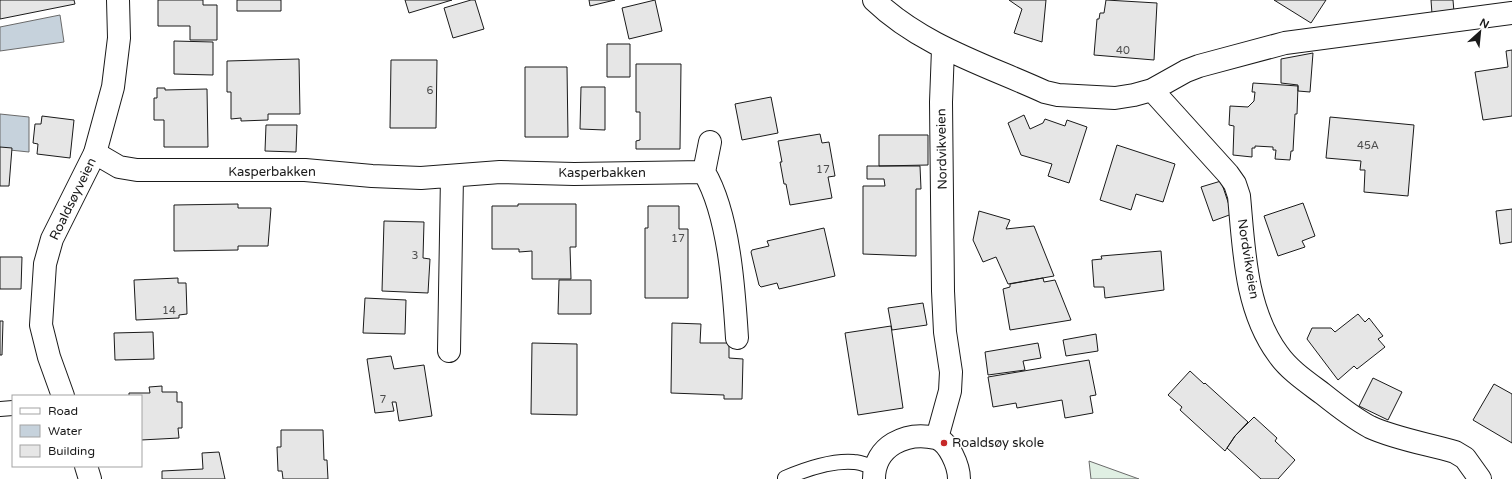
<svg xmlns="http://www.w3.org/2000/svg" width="1512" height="479" font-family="'Varela Round',sans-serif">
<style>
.green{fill:#e0efe3;stroke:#6a6a6a}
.water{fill:#c6d2dc;stroke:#6a6a6a}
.building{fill:#e6e6e6;stroke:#1a1a1a}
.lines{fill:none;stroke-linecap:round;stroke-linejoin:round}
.service-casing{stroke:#1a1a1a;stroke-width:16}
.minor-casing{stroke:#1a1a1a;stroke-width:24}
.tertiary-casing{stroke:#1a1a1a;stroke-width:24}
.service{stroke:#fff;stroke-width:14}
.minor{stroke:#fff;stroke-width:22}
.tertiary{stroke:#fff;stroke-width:22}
.poi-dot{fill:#c62828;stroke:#fff;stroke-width:1.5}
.labels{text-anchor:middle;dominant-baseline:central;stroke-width:3;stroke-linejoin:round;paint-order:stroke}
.number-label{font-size:11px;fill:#4d4d4d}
.street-label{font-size:13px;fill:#1a1a1a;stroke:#fff}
.poi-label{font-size:13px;fill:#1a1a1a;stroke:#fff;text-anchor:start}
</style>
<rect width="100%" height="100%" fill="#fff"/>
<path class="green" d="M1089,461L1139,479H1091Z"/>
<path class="water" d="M60,15L64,42L0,51V27Z
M0,114L29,117V152L0,149Z"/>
<path class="building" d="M0,0H74L75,4L0,19Z
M158,0H203V5H217V40H190V26H158Z
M237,0H281V11H237Z
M405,0H452L409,13Z
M471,0H475L484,29L453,38L444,8Z
M589,0H615L590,6Z
M655,0L662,31L629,39L622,8Z
M1009,0H1046L1042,42L1014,33L1022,9Z
M1106,0L1157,3L1154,60L1094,55L1097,19H1099L1100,13H1104Z
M1274,0H1326L1311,23Z
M1431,0H1453L1454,12L1432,14Z
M174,41L213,42V75L174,74Z
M607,44H630V77H607Z
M1512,50V116L1483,120L1475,72L1508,67L1506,51Z
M1313,53L1310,92L1298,91V85L1281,83V59Z
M299,59L300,114H268V120L241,121V118L231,119V92H227V61Z
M391,60H437L436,128H390Z
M636,64H681L680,149H636V141L640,140V112H636Z
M525,67H567L568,137H525Z
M1253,83L1298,86L1297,114H1295L1293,151H1291L1290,160L1275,159L1276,150H1273V147L1255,146V148H1252V157L1233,155L1234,126L1229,125L1230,106L1248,107L1254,101L1255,92H1252Z
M581,87H605V130L580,129Z
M157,88H165V90L207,89L208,147H164V120H154V98H157Z
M771,97L778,133L742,140L735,104Z
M1024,115L1030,129L1043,123L1045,119L1065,126L1067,120L1087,127L1069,183L1048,176L1052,164L1021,155L1008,123Z
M42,116L74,120L70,158L37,154L38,144L33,143L35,124H41Z
M1330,117L1414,125L1408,196L1364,192L1365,170H1360L1361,161L1326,158Z
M266,125H297L296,152L265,151Z
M820,134L822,143L829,142L835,176L828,177L832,198L790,205L786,184H784L780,162H782L778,141Z
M879,135H928V165L879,166Z
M1117,145L1175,164L1163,202L1136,194L1131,210L1100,200Z
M0,147L12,148L9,186H0Z
M867,166H920L921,189H916V256L863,254V186H885L884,179H867Z
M1221,181L1232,214L1213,221L1201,187Z
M1303,203L1315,236L1302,241L1305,247L1278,256L1264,216Z
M238,204V208H271L268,246H238V250L174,251V205Z
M518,204H576V247H570L571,279H532V251L519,252V249H492V206H518Z
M648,206H679V229H688V298H645V228H648Z
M1512,209V242L1500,244L1496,211Z
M979,211L1010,220L1006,229L1034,226L1054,276L1008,284L996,257L983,262L973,240Z
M384,221L424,222L423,258L430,259L428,293L382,291Z
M824,228L835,276L779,289L777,283L761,287L759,285L751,252L752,250L769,246L767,241Z
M1161,251L1164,290L1105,298L1104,287H1094L1092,260L1102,259L1101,256Z
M0,257H22L21,289H0Z
M178,278V283H186L187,314L179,315V318L136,320L134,280Z
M1043,278L1044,282L1055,280L1071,320L1010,330L1003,289L1010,287V284Z
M559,280H591V314H558Z
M365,298L406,300L405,334L363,333Z
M923,303L927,325L892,330L888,308Z
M1358,314L1365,322L1369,318L1383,336L1378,339L1385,347L1357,369L1354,366L1338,380L1307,339L1312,328H1331L1335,332Z
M0,321H3L2,355H0Z
M672,323L701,324L700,343H729V358L743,359L742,399H724V395L671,393Z
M891,326L903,408L858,415L845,333Z
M153,332L154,359L115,360L114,333Z
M1096,334L1098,351L1066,356L1063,340Z
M532,343L577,344V415L531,414Z
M1038,343L1041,358L1023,361L1025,370L988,375L985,352Z
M391,356L394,369L424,365L432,416L399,421L396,402H392L394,411L375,413L367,359Z
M1089,360L1096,395L1090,396L1093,413L1065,418L1062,400L1017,408L1016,403L993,407L988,377Z
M1190,371L1204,384L1205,383L1248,422L1235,436L1225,451L1180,410L1182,407L1168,395Z
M1373,378L1402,392L1388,420L1359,406Z
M1494,384L1512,394V443L1473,420Z
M162,386V392H177V402H182V428H178L179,438L141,440V396H129V393H150L149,387Z
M1254,417L1277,438L1275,441L1295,460L1278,479H1261L1227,448L1235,436Z
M281,430H323L324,460H327L328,479H283L282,471H278L277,447H281Z
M219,452L225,479H162V471L203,469L202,453Z"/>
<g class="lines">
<g class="service-casing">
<path id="service" d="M0,409L13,408
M785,478C806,469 831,460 854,462C861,462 868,466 875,468"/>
</g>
<g class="minor-casing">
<path id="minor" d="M874,0C922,46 986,65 1045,92L1058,95L1115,98L1134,95L1152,90L1186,71L1199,66L1285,43L1512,13
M1152,90L1228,174L1235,184L1239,196C1244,249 1245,309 1278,354C1289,370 1307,382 1323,394C1338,406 1353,418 1370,427C1396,439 1428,444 1455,452L1465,458L1480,479
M710,142L704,172C729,214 734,289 737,338
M95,153L119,167L137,170H305L372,176L421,178L500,172L574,174L704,172
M449,351L452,176
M937,438L950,391L951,372L945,332L943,291L941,102L943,49
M874,479C874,446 906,431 936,438C949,442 959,466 959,479"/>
</g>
<g class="tertiary-casing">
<path id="tertiary" d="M63,396L49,357L41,325L45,264L52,239L95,153L113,87L119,38L118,0
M86,466L90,479"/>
</g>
<use href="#service" class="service"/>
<use href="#minor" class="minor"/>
<use href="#tertiary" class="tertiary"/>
</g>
<circle class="poi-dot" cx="944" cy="443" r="4"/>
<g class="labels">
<g class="number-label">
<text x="1123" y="50">40</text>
<text x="430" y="90">6</text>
<text x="1368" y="145">45A</text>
<text x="823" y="169">17</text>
<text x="678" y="238">17</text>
<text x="415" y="255">3</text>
<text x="169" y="310">14</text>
<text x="383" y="399">7</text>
</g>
<g class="street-label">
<text transform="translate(942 149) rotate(-91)">Nordvikveien</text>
<text x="272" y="172">Kasperbakken</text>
<text x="602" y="173">Kasperbakken</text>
<text transform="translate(73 199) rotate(-64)">Roaldsøyveien</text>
<text transform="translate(1248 259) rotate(81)">Nordvikveien</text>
</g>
<g class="poi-label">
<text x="952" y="443">Roaldsøy skole</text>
</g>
</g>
<rect x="12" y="395" width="130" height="72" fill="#ffffff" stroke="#a3a3a3"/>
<rect x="20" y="408" width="20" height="6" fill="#ffffff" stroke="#a3a3a3"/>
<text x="48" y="415" font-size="12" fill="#1a1a1a">Road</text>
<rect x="20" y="425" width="20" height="12" fill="#c6d2dc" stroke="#a3a3a3"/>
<text x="48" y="435" font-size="12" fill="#1a1a1a">Water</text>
<rect x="20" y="445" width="20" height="12" fill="#e6e6e6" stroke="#a3a3a3"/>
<text x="48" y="455" font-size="12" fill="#1a1a1a">Building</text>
<g transform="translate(1480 32) rotate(27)" stroke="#ffffff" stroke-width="3" paint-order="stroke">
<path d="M0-3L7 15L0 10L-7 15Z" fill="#1a1a1a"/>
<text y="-6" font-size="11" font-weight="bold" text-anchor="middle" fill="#1a1a1a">N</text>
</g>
</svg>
